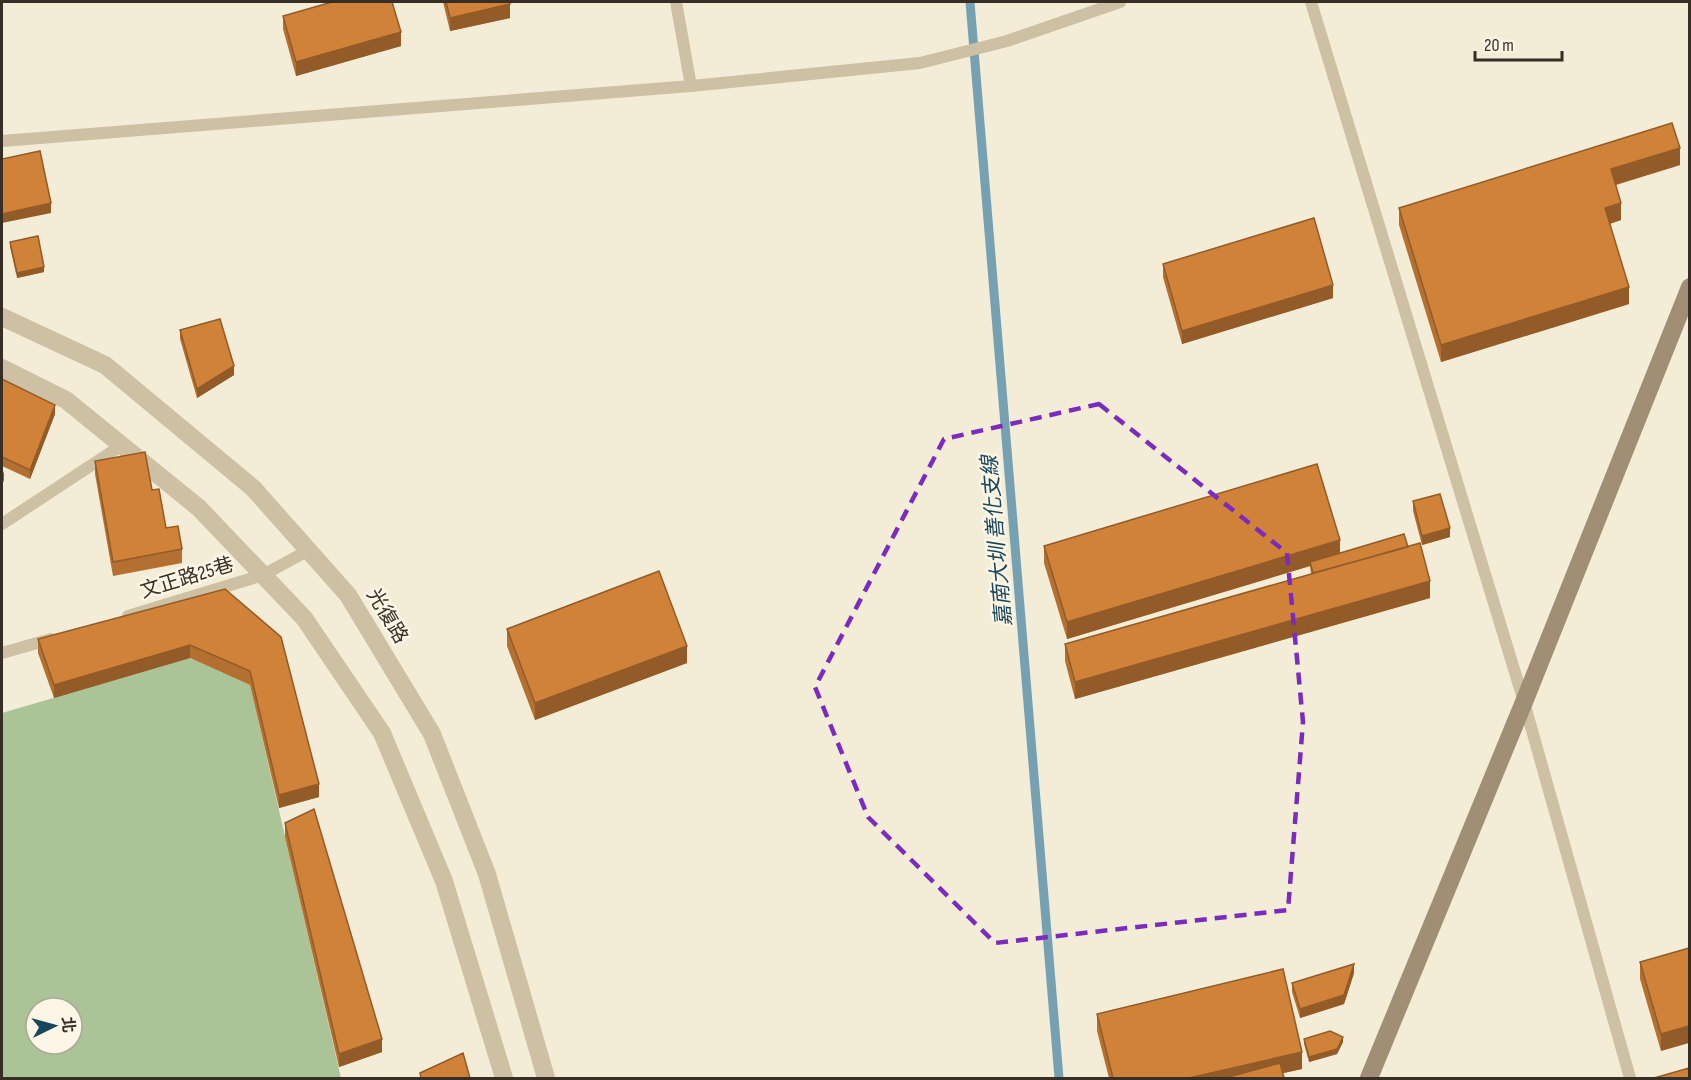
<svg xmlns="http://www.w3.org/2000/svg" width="1691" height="1080" font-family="'Sofia Sans Condensed','Noto Sans TC',sans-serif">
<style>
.green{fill:#aac497;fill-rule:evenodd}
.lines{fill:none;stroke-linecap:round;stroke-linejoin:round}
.stream{stroke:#75a1b3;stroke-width:9}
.lane{stroke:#cdc0a3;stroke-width:12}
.street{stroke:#cdc0a3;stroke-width:18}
.secondary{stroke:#a08f74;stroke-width:18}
.wall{fill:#b47031}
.shaded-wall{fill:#925b28}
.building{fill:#d18239;stroke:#925b28;stroke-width:1.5}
.marked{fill:none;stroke:#7b2cbf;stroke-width:4.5;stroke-dasharray:12 8;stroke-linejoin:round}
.labels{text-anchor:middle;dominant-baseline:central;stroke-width:5;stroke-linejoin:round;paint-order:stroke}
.street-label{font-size:20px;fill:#372f26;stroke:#fbf6e5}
.water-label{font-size:21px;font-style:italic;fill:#18475c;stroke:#fbf6e5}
</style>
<rect width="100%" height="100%" fill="#f3edd8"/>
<path class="green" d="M190,658L250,685L341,1078H2V713ZM36,1008H72V1044H36Z"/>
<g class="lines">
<path class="stream" d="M970,2L1059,1078"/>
<path class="lane" d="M676,2L691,86
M1311,2L1524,702L1630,1078
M2,141L691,86L920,63L1007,41L1120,2
M2,524L122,445
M128,616L263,575L309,550
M2,653L51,639"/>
<path class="street" d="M2,317L105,365L253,488L348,595L432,734L487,874L546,1078
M2,368L66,400L199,508L304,618L382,733L444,881L504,1078"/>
<path class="secondary" d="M1369,1078L1524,702L1690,287"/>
</g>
<path class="wall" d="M443,2H510V18L450,31Z
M283,16L401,46L296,76L283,29Z
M1680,165L1616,185L1621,220L1610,224L1629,304L1441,362L1399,225V208Z
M10,242L44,272L17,278L10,247Z
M1163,264L1333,298L1182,344L1163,277Z
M180,330L234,375L197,398L180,339Z
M2,379L55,414L30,479L2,466Z
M95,461L152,490L166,528L182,549V563L113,576L95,474Z
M1413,501L1450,537L1422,545L1413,511Z
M1044,546L1340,553L1408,547L1430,598L1075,699L1065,661V644L1311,574L1310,566L1067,639L1044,563Z
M507,629L687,663L535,720L507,646Z
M281,637L319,797L279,808L250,685L190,658L54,698L38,653V639Z
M285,823L382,1052L339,1067L285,837Z
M1689,948L1661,1051L1640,979V962Z
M1354,973L1344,1004L1300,1018L1292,992V983Z
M1097,1014L1302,1069L1283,1073L1285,1078H1109L1097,1031Z
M1304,1039L1343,1042L1337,1054L1309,1062L1304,1044Z"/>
<path class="shaded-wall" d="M510,4V18L450,31V18Z
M401,32V46L296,76V62Z
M1680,148V165L1611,186V169Z
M51,203V213L2,223V214Z
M1621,203V220L1605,225V208Z
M44,267V272L17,278V273Z
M1333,285V298L1182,344V331Z
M1629,287V304L1441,362V345Z
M234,366V375L197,398V389Z
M55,405V414L30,479V470Z
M4,471V480L2,485V476Z
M1450,528V537L1422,545V536Z
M1340,540V557L1310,562V566L1067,639V622Z
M1430,581V598L1075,699V682Z
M190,645V658L54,698V685Z
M687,646V663L535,720V703Z
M319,784V797L279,808V795Z
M1354,964V973L1344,1004L1300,1018V1009Z
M1689,1026V1043L1661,1051V1034Z
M1343,1037V1042L1337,1054L1309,1062V1057Z
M382,1039V1052L339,1067V1054Z
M1302,1052V1069L1261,1078H1189Z"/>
<path class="building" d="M332,2H392L401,32L296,62L283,16Z
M446,2H510V4L450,18Z
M1672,123L1680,148L1611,169L1621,203L1605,208L1629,287L1441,345L1399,208Z
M40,151L51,203L2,214V159Z
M1314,218L1333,285L1182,331L1163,264Z
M38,236L44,267L17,273L10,242Z
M220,319L234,366L197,389L180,330Z
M2,379L55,405L30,470L2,457Z
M145,452L152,490L159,489L166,528L178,526L182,549L113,562L95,461Z
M1317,464L1340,540L1067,622L1044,546Z
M1440,494L1450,528L1422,536L1413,501Z
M1404,534L1408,547L1313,573L1310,562Z
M1420,543L1430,581L1075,682L1065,644Z
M659,571L687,646L535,703L507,629Z
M225,589L281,637L319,784L279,795L250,671L190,645L54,685L38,639Z
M314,809L382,1039L339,1054L285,823Z
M1689,948V1026L1661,1034L1640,962Z
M1354,964L1344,995L1300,1009L1292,983Z
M1283,969L1302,1052L1189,1078H1113L1097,1014Z
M1330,1031L1343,1037L1337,1049L1309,1057L1304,1039Z
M463,1053L470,1078H421L420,1073Z
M1280,1063L1284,1078H1225Z
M1689,1068V1078H1654Z"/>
<path class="marked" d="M1099,404L1287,553L1303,722L1288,910L995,943L868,817L815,687L944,439Z"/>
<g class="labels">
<g class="street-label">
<text transform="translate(187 578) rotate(-17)">文正路25巷</text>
<text transform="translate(387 616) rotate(59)">光復路</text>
</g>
<g class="water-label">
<text transform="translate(997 541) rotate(-95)">嘉南大圳 善化支線</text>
</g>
</g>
<rect width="1691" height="1080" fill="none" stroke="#372f26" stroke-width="6"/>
<g transform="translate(54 1026) rotate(85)"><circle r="28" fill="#fbf6e5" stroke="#ada699" stroke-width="1.5"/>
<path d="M0-4.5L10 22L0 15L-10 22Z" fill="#18475c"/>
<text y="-9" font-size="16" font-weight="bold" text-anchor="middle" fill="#372f26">北</text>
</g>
<path d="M1475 51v9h87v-9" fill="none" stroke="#372f26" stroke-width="3"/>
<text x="1484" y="51" font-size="18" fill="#372f26" stroke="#fbf6e5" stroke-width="4.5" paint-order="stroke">20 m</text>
</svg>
